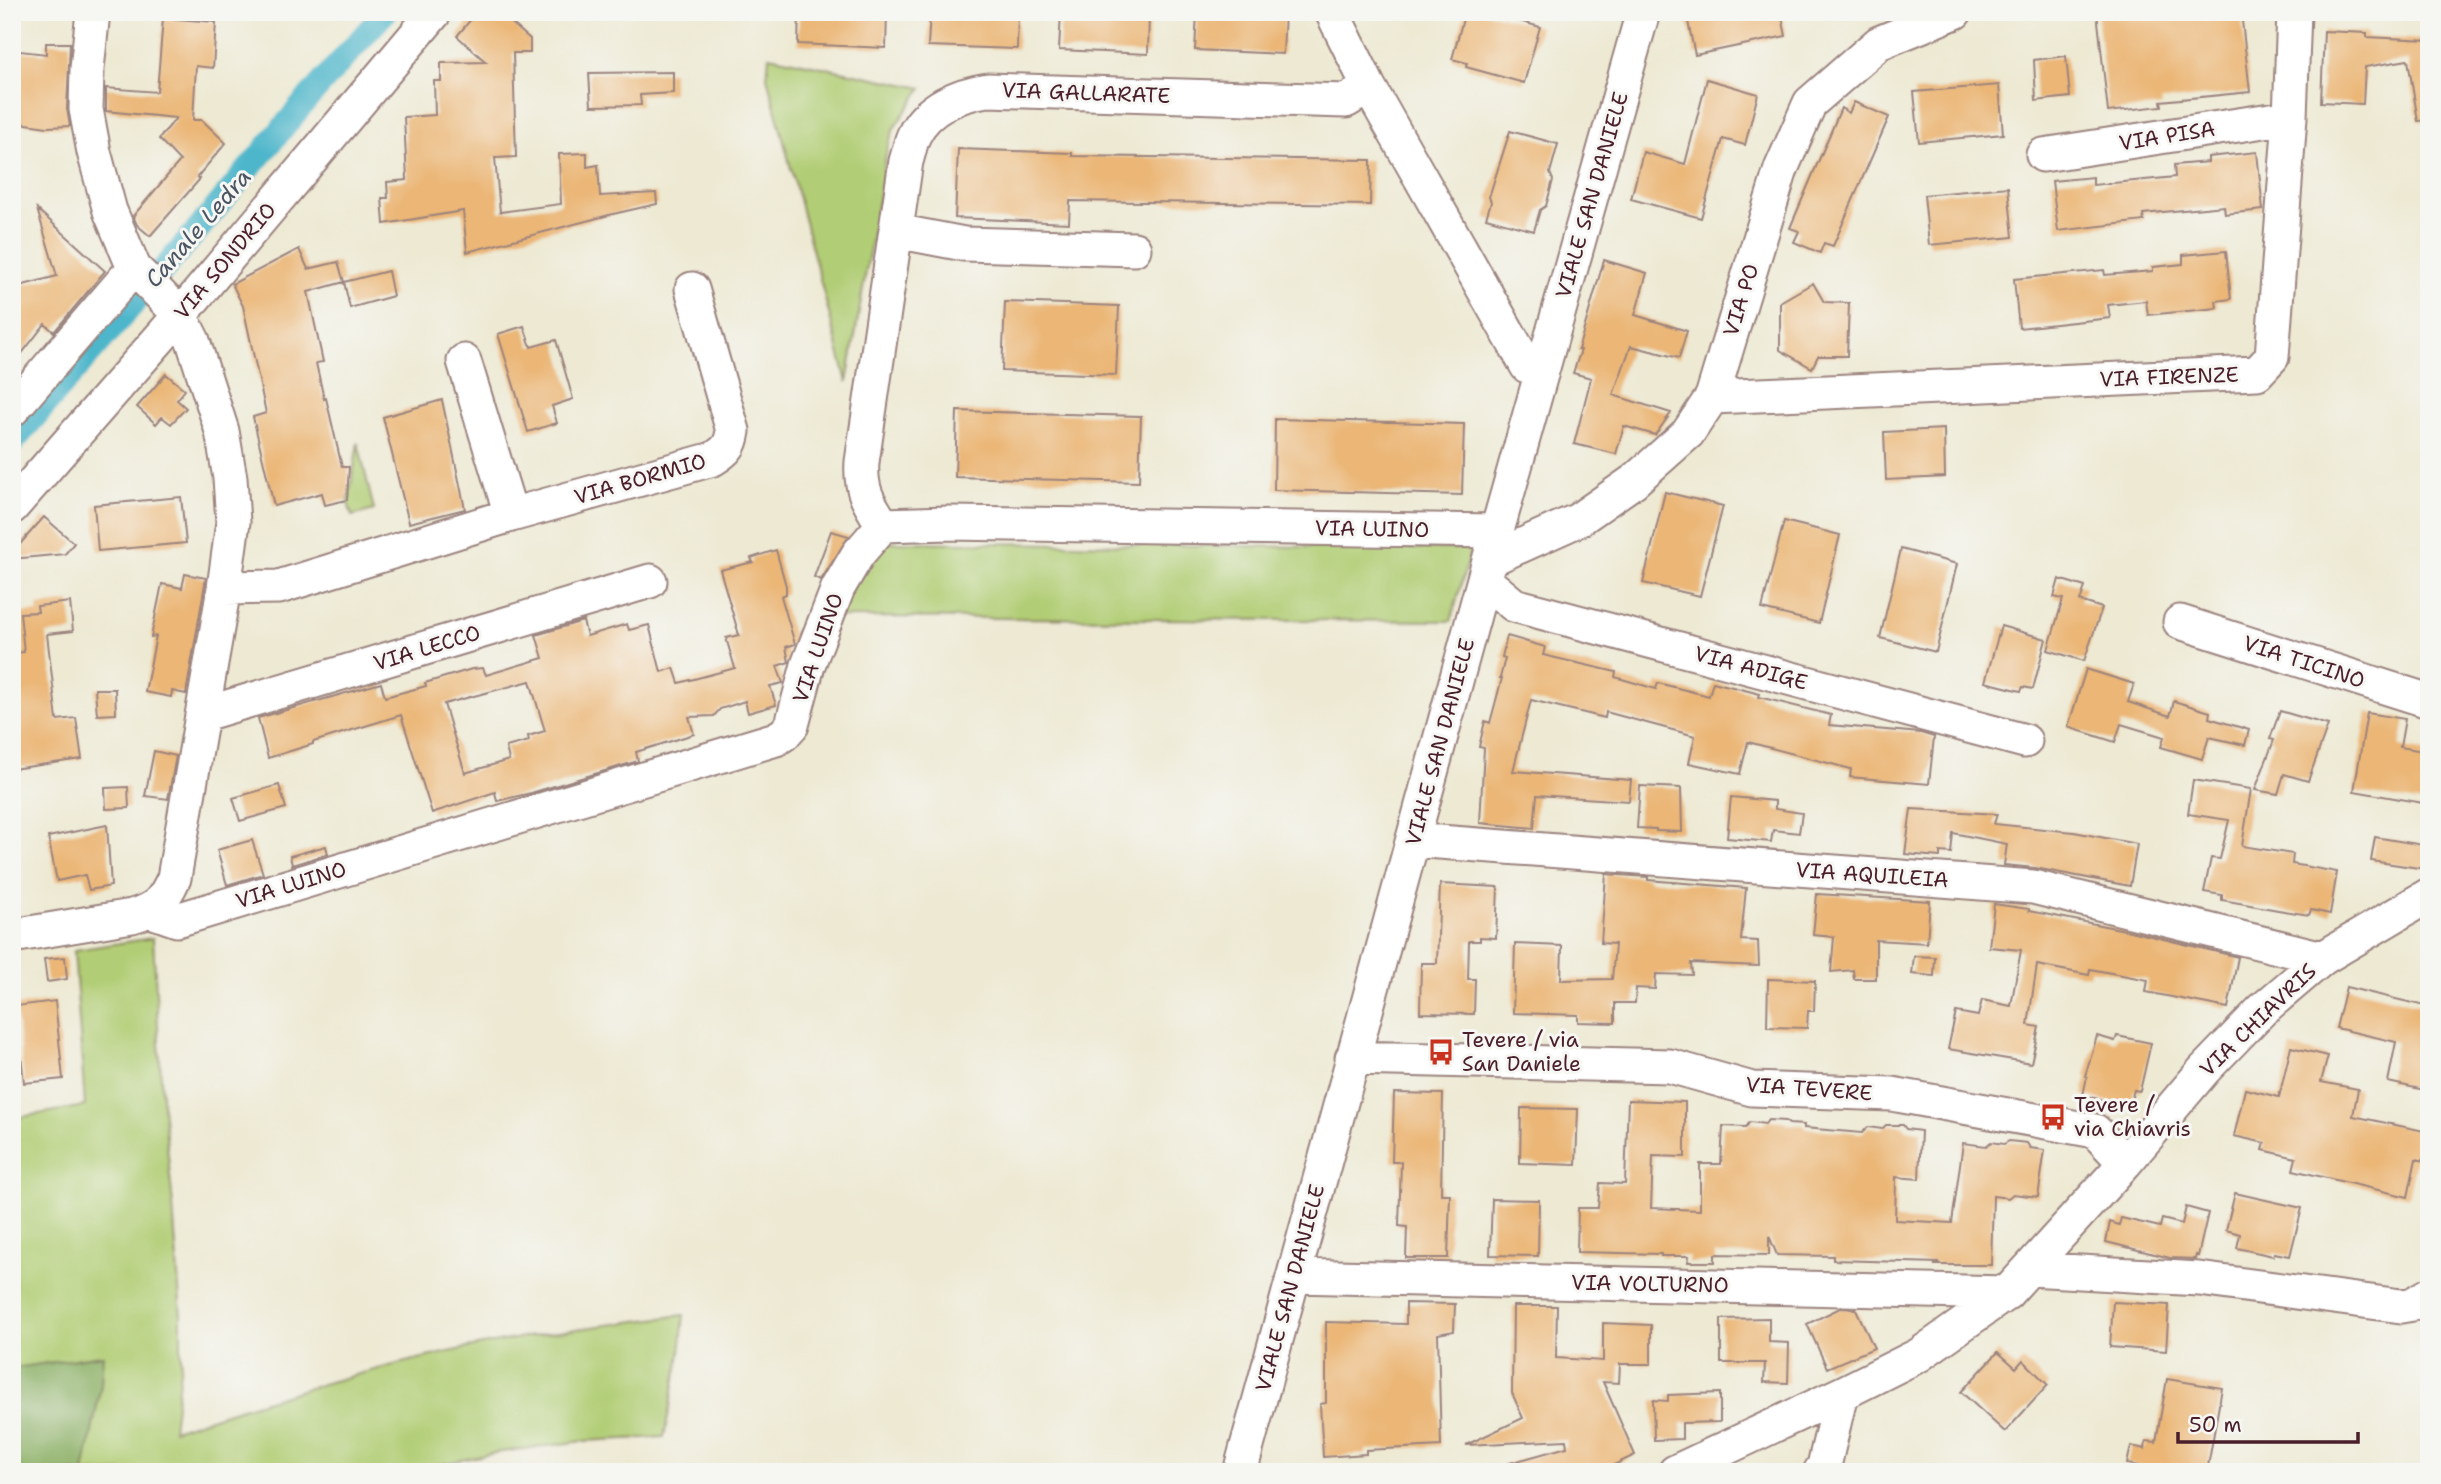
<svg xmlns="http://www.w3.org/2000/svg" width="2441" height="1484" font-family="'Shantell Sans',sans-serif">
<style>
.green{fill:#b1cd74;stroke:#7e7650;stroke-width:2}
.forest{fill:#8cb066;stroke:#6b6848;stroke-width:2}
.lines{fill:none;stroke-linecap:round;stroke-linejoin:round}
.canal{stroke:#4eb6cb;stroke-width:24}
.building{fill:#ebb676;fill-rule:evenodd}
.minor-casing{stroke:#9c847f;stroke-width:37}
.minor{stroke:#fff;stroke-width:33}
.labels{text-anchor:middle;dominant-baseline:central;stroke-width:6;stroke-linejoin:round;paint-order:stroke}
.street-label{font-size:21px;fill:#4a1f2b;stroke:#f6f6f2}
.poi-label{font-size:21px;fill:#4a1f2b;stroke:#f6f6f2;text-anchor:start}
.water-label{font-size:23px;font-style:italic;fill:#4b5463;stroke:#f6f6f2}
</style>
<rect width="100%" height="100%" fill="#f6f6f2"/>
<filter id="ink" filterUnits="userSpaceOnUse"><feTurbulence type="fractalNoise" baseFrequency=".0143" numOctaves="2"/><feDisplacementMap in="SourceGraphic" scale="14" xChannelSelector="R" yChannelSelector="G"/><feConvolveMatrix kernelMatrix="1 2 1 2 8 2 1 2 1" color-interpolation-filters="sRGB"/></filter>
<filter id="wash" filterUnits="userSpaceOnUse"><feTurbulence type="fractalNoise" baseFrequency=".00686" numOctaves="4" result="noise"/><feDisplacementMap in="SourceGraphic" scale="28" xChannelSelector="R" yChannelSelector="G"/><feGaussianBlur stdDeviation="1.57" result="paint"/><feColorMatrix in="noise" values="0 0 0 0 0 0 0 0 0 0 0 0 0 0 0 0 0 1.4 0 .05"/><feComposite in="paint" operator="in"/></filter>
<g filter="url(#wash)">
<rect width="100%" height="100%" fill="#ede9d3"/>
<path class="green" d="M769,56L922,88L894,128L887,149L847,382L767,77Z
M358,443L374,510L352,516L348,503Z
M888,542L1471,549L1451,621L839,617L847,594Z
M153,938L162,1096L173,1205L181,1317V1362L173,1430C273,1397 374,1367 477,1346C546,1332 615,1324 684,1315L680,1354L664,1437L583,1441L495,1453L403,1472H84L101,1385L102,1355L14,1368L15,1118L85,1106L74,950Z"/>
<path class="forest" d="M103,1355L101,1385L84,1472H12L14,1368Z"/>
<g class="lines">
<path class="canal" d="M12,443L201,226L302,105L385,12"/>
</g>
<g id="blocks">
<path class="building" d="M477,12H499L530,39V53H513L516,157L495,158L500,212L561,204L559,154L587,153V167L598,165L600,196L656,193L657,204L613,214L467,252L463,211L384,224L382,198H388L387,182L407,180L404,117L435,115L434,81H441V63L486,62L457,36Z
M799,12H887L886,48L798,44Z
M930,12H1018L1017,49L928,46Z
M1061,12H1149L1148,54L1059,50Z
M1197,12H1285L1283,54L1195,50Z
M1465,12H1486L1540,27L1524,83L1466,67L1467,63L1452,59Z
M1686,12H1781L1786,36L1695,55Z
M2097,12H2241L2250,92L2161,101L2162,106L2108,112Z
M163,18L216,22L213,68L196,66L193,120H202L226,143L197,177L200,179L150,236L137,225L133,216L180,161L159,139L176,118L106,111V88L157,92Z
M2324,31L2367,33V37L2429,40V120L2418,121L2408,60L2365,67L2363,104L2321,102Z
M46,43H70L67,109L70,126L47,127L12,122V50L46,54Z
M2066,56L2070,97L2036,101L2034,60Z
M673,72V93L640,95L641,105L591,106L589,73Z
M1707,79L1758,94L1745,145L1723,139L1701,218L1631,199L1643,152L1685,164Z
M1999,85L2003,134L1919,142L1914,92Z
M1854,102L1889,117L1833,246L1824,243L1820,253L1794,242L1799,231L1790,228L1841,108L1849,113Z
M1510,131L1558,144L1550,173L1553,180L1546,206L1540,210L1534,231L1486,218L1491,202L1489,197Z
M958,149L1072,153V156L1371,160L1370,205L1070,201L1069,223L955,218Z
M2257,152L2263,210L2225,214L2224,206L2143,214L2144,221L2058,231L2052,181L2093,177V185L2175,177L2174,165L2208,162V157Z
M2008,187L2013,237L1929,245L1924,195Z
M37,209L105,271L54,332L45,324L12,366V288L57,276Z
M299,249L308,269L338,262L344,282L308,292L323,362L316,363L324,399L326,398L342,467H349L347,500L325,505L322,493L274,506L253,417L266,413L243,306L232,284Z
M2226,251L2231,299L2216,301L2217,308L2148,315L2146,301L2108,305L2110,318L2019,328L2014,279L2104,270L2105,275L2153,271V267L2183,264V255Z
M1604,260L1647,273L1635,315L1687,331L1679,358L1631,346L1613,395L1671,413L1655,435L1624,426L1616,454L1574,444L1591,378L1573,373L1581,350H1578Z
M388,271L393,296L350,308L344,282Z
M1813,283L1824,302L1849,303L1847,356H1818L1812,368L1780,350V302Z
M1005,302L1119,306L1116,375L1002,371Z
M524,326L531,347L556,340L573,399L552,406L557,423L528,432L498,334Z
M166,374L185,390L177,400L186,408L171,424L162,417L156,424L137,407Z
M442,400L465,509L409,523L383,417Z
M957,411L1141,416L1139,482L955,477Z
M1275,419L1464,424L1462,495L1274,490Z
M1944,429L1945,477L1886,480L1884,432Z
M1665,492L1723,506L1700,596L1643,583Z
M181,497L186,543L98,551L94,505Z
M44,517L74,543L65,554L12,559V553Z
M1784,521L1840,535L1819,623L1762,609Z
M831,531L849,536L821,580L814,577Z
M1901,549L1957,564L1936,652L1880,638Z
M776,550L786,586V594L781,596L795,644L786,647L789,662L777,666L783,683L770,686L776,705L748,713L745,701L720,709L714,716L689,717L694,734L636,752L638,761L531,793L497,801L495,792L432,813L401,715L313,742V744L268,758L258,718L381,683L385,697L426,686L425,683L472,669L483,668L486,675L543,658L536,635L583,621L587,636L627,624L629,630L649,625L661,672L674,668L679,683L735,668L726,638L739,635L720,570L753,562L751,558ZM530,681L545,731L528,736L529,741L506,747L509,760L465,773L444,704Z
M185,574L206,578L186,694L172,691L171,697L145,692L156,636L151,637L162,584L182,588Z
M2059,579L2085,587L2080,601L2102,608L2084,661L2048,650L2063,599L2054,597Z
M70,602L73,631L47,634L57,720L76,718L82,759L12,769V653L24,652L20,613L38,612L37,606Z
M2001,626L2046,639L2033,689L2023,687L2021,691L1985,682Z
M1507,636L1545,647L1543,655L1616,672L1615,677L1656,689L1658,683L1709,696L1713,682L1760,694L1759,697L1831,715L1829,725L1921,733L1934,737L1929,784L1850,777L1851,769L1748,742L1740,774L1689,763L1695,736L1606,712L1605,718L1531,700L1513,771L1631,780L1629,801L1537,795L1534,828L1480,823L1484,748L1479,747L1485,721L1490,723L1502,678H1500L1505,658L1502,657Z
M2086,669L2134,684L2128,702L2170,716L2174,701L2210,712L2209,718L2249,730L2245,745L2209,737L2202,759L2161,747L2164,737L2121,724L2115,742L2068,727Z
M95,689H115L116,714L97,715Z
M2280,711L2328,725L2308,781L2284,774L2278,794L2255,790L2274,740L2270,739Z
M2367,713L2405,719L2400,747L2429,752V804L2354,791Z
M154,751L176,756L168,799L145,796Z
M2193,780L2251,789L2242,846L2293,854L2292,864L2337,872L2330,914L2311,910L2309,915L2278,910L2222,900V895L2204,892L2211,858L2220,859L2229,820L2188,814Z
M279,785L286,808L240,821L233,798Z
M1640,786L1681,788L1682,832L1656,831V829L1637,828Z
M128,787L129,808L106,809L105,788Z
M1731,797L1775,801V809L1802,813L1799,833L1773,830L1771,842L1727,838Z
M1911,809L1997,814L1994,824L2074,832L2137,844L2130,886L2035,868L2004,865L2007,844L1953,833L1951,853L1940,852V857L1905,854Z
M107,825L111,886L89,890L85,875L57,881L48,837Z
M2375,837L2429,846L2426,869L2371,861Z
M252,840L263,874L227,885L217,850Z
M326,846L328,854L292,865L290,856Z
M1606,874L1648,877V880L1746,888L1741,940L1758,941L1759,966L1691,963L1692,975L1656,974L1655,989L1636,988L1635,1003H1615V1023L1578,1022V1015L1513,1013L1515,944L1562,946L1561,980L1612,979L1615,944L1601,943Z
M1440,884L1498,887L1496,938L1480,937V941H1469L1468,979H1475L1474,1014L1420,1013L1421,963H1437Z
M1817,894L1930,901L1927,943L1876,940V979H1854L1853,970L1831,972L1834,937L1813,935Z
M1994,904L2029,909V911L2130,931L2238,957L2228,1008L2146,992L2148,980L2090,969L2089,975L2037,965L2028,1025L2039,1027L2031,1063L1948,1049L1956,1012L1978,1016L1982,1000L2011,1006L2021,950L1989,947Z
M1914,956L1935,957L1934,976L1912,974Z
M65,957L67,979L47,982L44,959Z
M1768,979L1815,981L1814,1011H1808L1807,1028L1767,1027Z
M2346,987L2429,1007V1091L2388,1082L2396,1042L2336,1028Z
M55,1001L63,1079L24,1083L16,1006Z
M2097,1036L2115,1041L2117,1036L2151,1043L2140,1091L2134,1090L2129,1107L2083,1095L2087,1077L2085,1076Z
M2291,1047L2328,1056L2321,1082L2358,1089L2353,1116L2429,1132V1162L2416,1159L2408,1197L2293,1170L2296,1158L2263,1150L2265,1143L2234,1136L2245,1089L2279,1097Z
M1394,1093L1443,1094L1441,1194H1450L1448,1258H1406L1407,1227L1399,1226L1401,1162H1392Z
M1628,1100L1685,1102V1157L1653,1156L1651,1208L1700,1210V1164H1721L1723,1126L1746,1127L1750,1122L1765,1124L1768,1120L1785,1121L1789,1124L1804,1125V1128L1862,1133L1868,1127L1882,1129L1886,1125H1903L1906,1129L1921,1131L1919,1179L1896,1177L1895,1220L1952,1223L1963,1143L1986,1146L1991,1142L2004,1144L2009,1141L2027,1143L2030,1148L2045,1150L2038,1197L2013,1194L2008,1198L1993,1196L1991,1265H1934L1940,1263L1833,1260V1256L1777,1255L1769,1236V1255L1715,1254V1262H1688L1689,1256H1661V1254L1577,1252L1578,1208H1598L1600,1183L1625,1184Z
M1521,1108L1578,1109L1576,1165L1520,1163Z
M2235,1193L2302,1208L2290,1256L2274,1253L2273,1256L2237,1248L2240,1234L2226,1230Z
M1492,1199L1539,1200L1538,1256L1490,1255Z
M2186,1207L2208,1213L2198,1256L2196,1255L2195,1259L2170,1258L2106,1242L2110,1222L2119,1225L2121,1218L2160,1227L2162,1219L2182,1224Z
M2113,1302L2169,1305L2166,1351L2110,1347Z
M1406,1303L1455,1304L1454,1331L1438,1334L1441,1446L1366,1450V1454L1323,1457L1320,1404L1326,1403V1322L1406,1324Z
M1513,1306H1557L1556,1358L1603,1361V1323L1651,1325V1364H1620L1619,1383L1603,1382L1635,1455L1599,1472H1500L1499,1466L1567,1447L1566,1440L1466,1445L1523,1418L1512,1393Z
M1840,1308L1856,1309L1874,1348L1827,1368L1807,1324Z
M1769,1318V1342L1789,1343L1788,1383L1764,1382L1765,1363H1721V1319Z
M1998,1352L2016,1368L2023,1360L2048,1385L2005,1432L1961,1392Z
M2167,1379L2222,1388L2207,1472H2175L2127,1464L2131,1446L2145,1449L2146,1441L2156,1442Z
M1720,1393V1422L1682,1423V1439L1654,1440L1653,1400L1668,1401V1395Z"/>
</g>
</g>
<g filter="url(#ink)">
<use href="#blocks" fill-opacity="0" stroke="#9c847f" stroke-width="2"/>
<g class="lines">
<g class="minor-casing">
<path id="minor" d="M1332,12L1369,87L1527,366L1542,372
M2043,155L2290,117
M896,231L964,244L1134,249
M464,361L511,515
M1712,397L2257,373L2272,357L2290,117L2294,12
M12,410L134,268
M12,507L180,315L435,12
M883,525C868,502 860,490 862,462L906,161C909,153 910,143 914,135C927,107 960,94 988,90L1346,101L1369,87
M1489,560L1578,520L1634,481L1688,433L1712,397L1781,169L1810,103L1879,43L1955,12
M1484,580L1514,605L2025,741
M224,588L279,587L511,515L713,459C726,451 731,446 733,431L692,289
M2180,622L2429,701
M204,714L650,581
M1413,840L2033,887L2323,958
M151,911L177,920L776,739L784,734L792,725L808,665L838,588L858,554L883,525L949,523L1497,531
M12,936L132,916C157,909 163,902 174,878L224,588L233,522L230,478L222,431L193,341L180,315L134,268L110,211L94,152L86,109L87,69L93,12
M1352,1058L1670,1066L1752,1089L1892,1094L2095,1131L2125,1163
M2030,1269L2199,1279L2401,1306L2413,1304L2429,1295
M1294,1276L2007,1293
M1240,1472L1497,531L1643,12
M1675,1472L1841,1394L1919,1355L2007,1293L2125,1163L2204,1070L2262,1010L2323,958L2429,895
M1820,1472L1824,1466L1841,1394"/>
</g>
<use href="#minor" class="minor"/>
</g>
</g>
<defs>
<g id="bus-bare" transform="scale(2.1)"><path d="M-5-6H5V4H4V6H2V4H-2V6H-4V4H-5ZM-3.5-4V0h7V-4ZM-3.5 1.2v1.5H-2V1.2ZM2 1.2v1.5H3.5V1.2Z" fill="#c8321e" stroke="#f6f6f2" stroke-width="2.5" paint-order="stroke"/></g>
</defs>
<g fill-rule="evenodd">
<use href="#bus-bare" x="1441" y="1052"/>
<use href="#bus-bare" x="2053" y="1117"/>
</g>
<g class="labels">
<g class="street-label">
<text transform="translate(1086 93) rotate(2)">VIA GALLARATE</text>
<text transform="translate(2167 136) rotate(-9)">VIA PISA</text>
<text transform="translate(1592 195) rotate(-74)">VIALE SAN DANIELE</text>
<text transform="translate(225 261) rotate(-50)">VIA SONDRIO</text>
<text transform="translate(1741 300) rotate(-73)">VIA PO</text>
<text transform="translate(2169 377) rotate(-2)">VIA FIRENZE</text>
<text transform="translate(640 479) rotate(-16)">VIA BORMIO</text>
<text transform="translate(1372 529) rotate(1)">VIA LUINO</text>
<text transform="translate(427 648) rotate(-17)">VIA LECCO</text>
<text transform="translate(818 648) rotate(-71)">VIA LUINO</text>
<text transform="translate(2304 662) rotate(18)">VIA TICINO</text>
<text transform="translate(1751 668) rotate(15)">VIA ADIGE</text>
<text transform="translate(1440 742) rotate(-75)">VIALE SAN DANIELE</text>
<text transform="translate(1872 875) rotate(4)">VIA AQUILEIA</text>
<text transform="translate(291 885) rotate(-17)">VIA LUINO</text>
<text transform="translate(2258 1020) rotate(-44)">VIA CHIAVRIS</text>
<text transform="translate(1809 1089) rotate(4)">VIA TEVERE</text>
<text transform="translate(1650 1284) rotate(1)">VIA VOLTURNO</text>
<text transform="translate(1290 1288) rotate(-75)">VIALE SAN DANIELE</text>
</g>
<g class="poi-label">
<text x="1462" y="1040">Tevere / via<tspan x="1462" dy="24">San Daniele</tspan></text>
<text x="2074" y="1105">Tevere /<tspan x="2074" dy="24">via Chiavris</tspan></text>
</g>
<g class="water-label">
<text transform="translate(198 228) rotate(-49)">Canale Ledra</text>
</g>
</g>
<rect width="2441" height="1484" fill="none" stroke="#f6f6f2" stroke-width="42"/>
<path d="M2178 1432v10h180v-10" fill="none" stroke="#4a1f2b" stroke-width="3.5"/>
<text x="2189" y="1432" font-size="21" fill="#4a1f2b" stroke="#f6f6f2" stroke-width="5" paint-order="stroke">50 m</text>
</svg>
